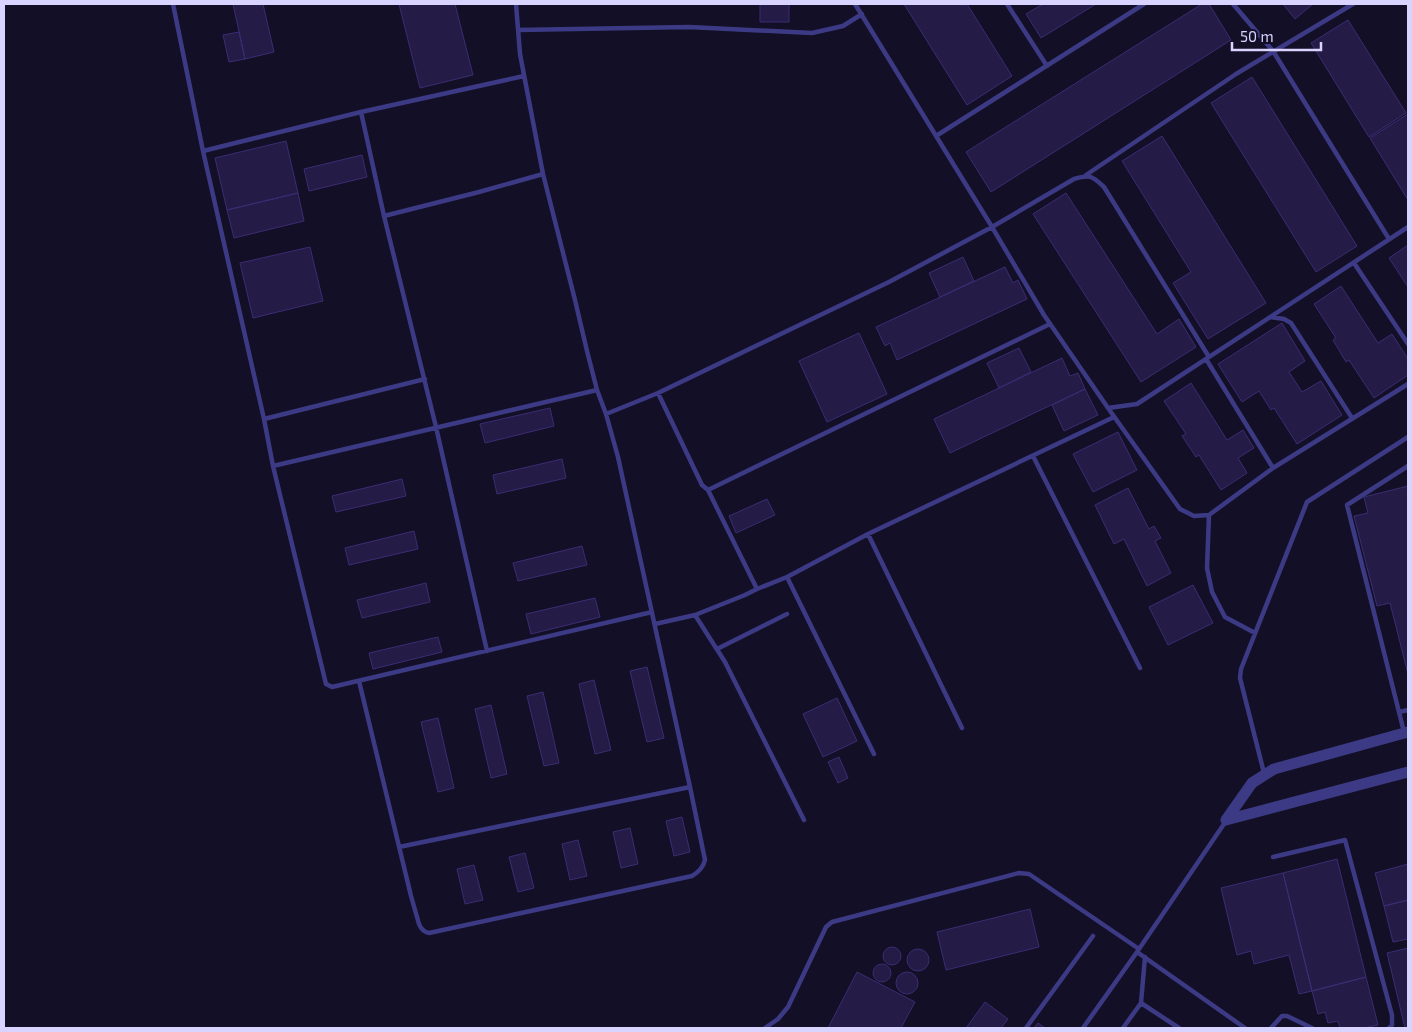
<svg xmlns="http://www.w3.org/2000/svg" width="1412" height="1032" font-family="'Exo 2',sans-serif">
<style>
.building{fill:#241b47;stroke:#3b2d73}
.lines{fill:none;stroke-linecap:round;stroke-linejoin:round}
.service{stroke:#3d3a85;stroke-width:4.5}
.tertiary{stroke:#3d3a85;stroke-width:11}
</style>
<rect width="100%" height="100%" fill="#130f26"/>
<path class="building" d="M233,4H263L274,52L245,59Z
M399,4H455L473,75L420,88Z
M760,4H789V22H760Z
M904,4H967L1012,76L967,105Z
M1043,4H1096L1041,38L1026,14Z
M1202,4H1209L1231,40L991,192L966,152Z
M1283,4H1313L1295,19Z
M1348,20L1406,113L1369,137L1311,43Z
M239,32L245,59L229,62L223,35Z
M1252,77L1357,246L1316,272L1211,103Z
M1408,114V200L1370,138Z
M1162,136L1266,303L1208,339L1173,283L1191,272L1122,161Z
M286,141L298,193L227,210L215,158Z
M362,155L367,177L309,191L304,169Z
M298,193L304,221L234,238L227,210Z
M1066,193L1157,334L1179,319L1196,347L1141,382L1033,214Z
M1408,245V287L1389,258Z
M310,247L323,301L253,318L240,263Z
M963,257L974,281L940,297L929,273Z
M1005,267L1013,283L1018,280L1027,299L897,360L890,343L885,346L876,327Z
M1341,286L1378,343L1392,334L1408,359V375L1374,398L1349,360L1346,362L1333,340L1336,338L1314,304Z
M1282,323L1305,361L1289,372L1302,392L1321,381L1342,415L1297,444L1274,408L1271,410L1259,391L1242,402L1218,364Z
M859,333L887,394L827,422L799,361Z
M1019,348L1031,372L999,388L987,363Z
M1062,358L1070,376L1078,373L1085,389L950,453L934,419Z
M1191,383L1227,440L1243,430L1254,448L1238,458L1247,473L1221,490L1199,455L1196,457L1182,436L1186,434L1164,401Z
M1085,389L1098,415L1064,431L1052,405Z
M550,408L554,426L485,443L480,424Z
M1118,432L1137,470L1093,492L1073,454Z
M562,459L566,478L497,494L493,475Z
M402,479L406,496L336,512L332,496Z
M1408,486V674L1390,603L1377,606L1354,516L1368,513L1364,497Z
M1128,488L1149,529L1154,526L1161,538L1155,541L1171,573L1147,586L1124,539L1114,544L1095,505Z
M767,499L775,515L736,533L729,516Z
M414,531L418,549L349,565L345,548Z
M582,546L587,565L518,581L513,563Z
M426,583L430,602L362,618L357,600Z
M1193,585L1213,623L1168,645L1149,607Z
M595,598L600,617L531,634L526,614Z
M438,637L442,652L373,669L369,653Z
M647,667L664,738L647,742L630,671Z
M594,680L611,750L595,754L579,684Z
M543,692L559,763L544,766L527,696Z
M837,698L857,741L823,757L803,714Z
M491,705L507,774L491,778L475,709Z
M438,718L454,788L438,792L421,722Z
M839,757L848,778L838,783L828,762Z
M682,817L690,852L674,856L666,821Z
M630,828L638,864L621,868L613,832Z
M578,840L587,876L570,880L562,844Z
M525,853L534,888L518,892L509,857Z
M1337,859L1366,977L1312,991L1283,873Z
M1408,864V900L1384,906L1375,873Z
M474,865L483,900L465,904L457,869Z
M1283,873L1312,991L1299,994L1289,955L1254,964L1251,951L1237,955L1221,888Z
M1408,900V939L1393,942L1384,906Z
M1030,909L1039,947L946,970L937,932Z
M883 956a9 9 0 1 1 18 0a9 9 0 1 1-18 0Z
M1408,948V1028H1405L1387,953Z
M907 960a11 11 0 1 1 22 0a11 11 0 1 1-22 0Z
M873 973a9 9 0 1 1 18 0a9 9 0 1 1-18 0Z
M896 983a11 11 0 1 1 22 0a11 11 0 1 1-22 0Z
M857,972L915,1002L901,1028H828Z
M1366,977L1378,1025L1364,1028H1340L1338,1021L1328,1023L1325,1012L1318,1014L1312,991Z
M985,1002L1008,1019L1001,1028H966Z
M1038,1023L1045,1028H1034Z"/>
<g class="lines">
<path class="service" d="M173,4L203,151L264,419L273,466
M855,4L992,227L1044,315L1108,408L1180,509L1194,516L1209,515L1273,468L1408,384
M1007,4L1047,66
M1233,4L1273,51L1389,239
M518,30L689,27L812,33L843,26L862,14
M361,112L384,216L436,427L487,651
M936,136L1144,4
M203,151L361,112L524,76
M1086,175L1236,74L1353,4
M384,216L479,192L543,174
M1354,263L1408,344
M1270,317L1284,319L1291,323L1352,418
M1206,359L1273,468
M597,390L273,466L326,684L332,687L652,612
M658,393L702,485L708,490L757,589L787,577L868,534L1114,417
M1108,408L1137,404L1408,227
M606,414L658,393L889,282L992,227L1074,179C1090,174 1092,176 1104,187L1209,357
M264,419L425,379
M1033,456L1140,668
M708,490L1050,324
M1209,515L1207,568L1212,592L1225,617L1255,633
M868,534L962,728
M787,577L874,754
M695,615L725,662L804,820
M655,624L695,615L745,595L757,589
M717,649L787,614
M359,681L411,896L419,924C421,929 424,932 429,933L692,876C699,872 703,868 705,860L690,787L618,457L606,414L597,390L587,351L575,300L543,174L520,54L516,4
M1399,712L1408,710
M1404,732L1347,505L1408,466
M1264,773L1240,678L1241,669L1307,502L1408,437
M399,847L690,787
M1273,857L1345,840L1392,1015V1025L1389,1028
M1137,952L1245,1028
M1141,1003L1179,1028
M765,1028L778,1019L788,1007L826,927L832,922L1019,873L1029,874L1139,949
M1026,1028L1093,936
M1083,1028L1137,952L1226,821
M1123,1028L1141,1003L1145,957
M1271,1028L1282,1016H1287L1312,1028"/>
<path class="tertiary" d="M1226,820L1252,783L1274,769L1408,732
M1226,820L1408,772"/>
</g>
<rect width="1412" height="1032" fill="none" stroke="#d9d4ff" stroke-width="10"/>
<path d="M1232 42v8h89v-8" fill="none" stroke="#d9d4ff" stroke-width="2.5"/>
<text x="1240" y="42" font-size="15" fill="#d9d4ff" stroke="#130f26" stroke-width="4" paint-order="stroke">50 m</text>
</svg>
